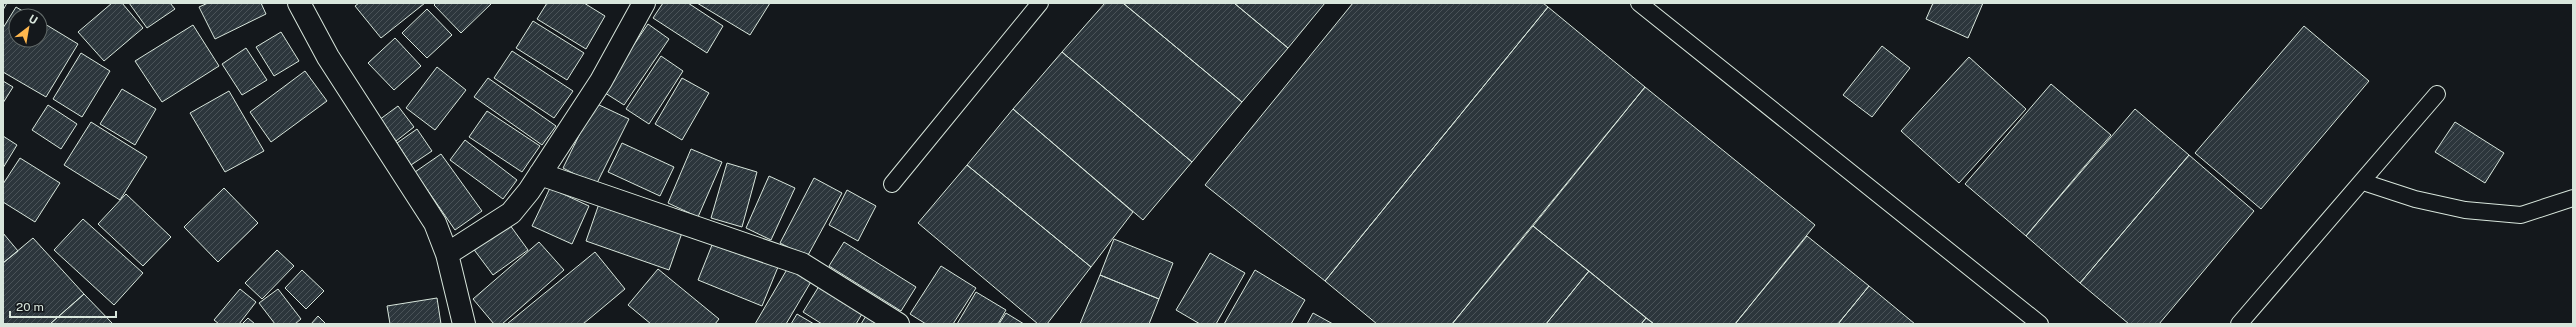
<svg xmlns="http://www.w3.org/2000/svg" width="2576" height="327" font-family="'Public Sans',sans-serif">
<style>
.building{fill:url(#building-hatch);stroke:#d8e6dc}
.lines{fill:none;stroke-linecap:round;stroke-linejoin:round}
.lane-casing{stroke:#d8e6dc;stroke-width:18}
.street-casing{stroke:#d8e6dc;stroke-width:24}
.lane{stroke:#14181c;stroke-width:16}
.street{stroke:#14181c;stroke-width:22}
</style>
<defs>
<pattern id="building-hatch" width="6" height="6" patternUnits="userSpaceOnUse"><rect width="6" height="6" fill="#2c363c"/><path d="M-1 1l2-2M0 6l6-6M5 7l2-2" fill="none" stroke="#4a5358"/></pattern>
</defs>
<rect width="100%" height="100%" fill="#14181c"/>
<path class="building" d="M3,3H7L3,10Z
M112,3H122L143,28L104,61L78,32Z
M129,3H170L175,9L147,28Z
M208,3H261L266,14L215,39L199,7Z
M359,3H425L381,38L355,6Z
M436,3H492L461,33L434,5Z
M547,3H584L605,16L586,49L537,19Z
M663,3H688L723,26L707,53L653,18Z
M697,3H770L750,35Z
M1105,3H1123L1242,102L1192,162L1062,52Z
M1123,3H1234L1288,48L1242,102Z
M1234,3H1325L1288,48Z
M1353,3H1543L1548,7L1325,281L1205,185Z
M1933,3H1983L1968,38L1926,19Z
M16,7L31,16H16V40H40V21L78,44L46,97L3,72V28Z
M1548,7L1645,87L1452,324H1377L1325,281Z
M427,9L452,35L427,58L402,33Z
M533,21L584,53L567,80L516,48Z
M648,24L669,39L624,105L602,91Z
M193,25L219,66L162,102L135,61Z
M2304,26L2369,81L2261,209L2195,153Z
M281,32L299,61L274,76L256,47Z
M395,38L421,66L394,90L368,63Z
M1882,46L1910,68L1872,117L1843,95Z
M246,48L267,80L242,95L222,64Z
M512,51L573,91L554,118L494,78Z
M1062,52L1192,162L1143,220L1013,109Z
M81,53L110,71L82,117L53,99Z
M661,56L683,71L649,124L626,109Z
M1969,57L2026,109L1959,183L1901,131Z
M437,67L466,90L435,130L406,108Z
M305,71L327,101L271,142L250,112Z
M488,78L556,126L542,145L474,97Z
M682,78L709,93L682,140L655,124Z
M3,81L13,87L3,103Z
M2051,84L2111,135L2026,236L1965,184Z
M1645,87L1815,225L1735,324H1654L1533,226Z
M122,89L156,109L135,145L100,124Z
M229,91L264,151L225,172L190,113Z
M595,103L629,119L596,185L563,168Z
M48,105L77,124L61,149L32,130Z
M398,106L414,127L396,141L379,120Z
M1013,109L1133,212L1091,267L967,165Z
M2135,109L2189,155L2080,283L2026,236Z
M487,111L540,146L522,172L469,137Z
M91,122L147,157L120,200L64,165Z
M2455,122L2504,153L2485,183L2435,152Z
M417,129L432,151L411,165L397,143Z
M3,136L17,145L3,168Z
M465,140L517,180L503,199L450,160Z
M622,143L674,167L660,196L608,172Z
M691,149L722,162L698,217L668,203Z
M441,154L482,211L455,230L415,172Z
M2189,155L2254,211L2159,324H2129L2080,283Z
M20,158L60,183L35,222L3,202V184Z
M727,163L757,172L742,227L711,218Z
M967,165L1091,267L1047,324H1038L918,223Z
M769,176L795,188L771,240L746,228Z
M814,178L842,193L807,257L780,243Z
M224,188L258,223L218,262L184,227Z
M550,188L589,206L572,244L532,226Z
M847,190L876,206L858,241L829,225Z
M126,194L171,237L143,266L98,224Z
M601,198L684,227L669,270L586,241Z
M83,219L143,273L114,305L54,250Z
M507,221L528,250L493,275L472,247Z
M1533,226L1589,271L1546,324H1452Z
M3,233L18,251L3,263Z
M1807,236L1869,286L1838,324H1735Z
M33,238L84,294L50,324H3V263Z
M1114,239L1173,263L1159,299L1100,275Z
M714,240L778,267L762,306L698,280Z
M539,242L564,270L502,324H494L473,299Z
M844,242L916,287L901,311L829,266Z
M277,250L294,266L262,299L245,283Z
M595,252L625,289L583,324H507Z
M1210,253L1245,273L1216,324H1200L1176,310Z
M789,266L812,280L786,324H755Z
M941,266L976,288L953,324H926L910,314Z
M658,269L719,319L715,324H651L628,305Z
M302,270L324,291L306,309L285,288Z
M1255,270L1305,300L1291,324H1224Z
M1589,271L1646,318L1641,324H1546Z
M1100,275L1159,299L1149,324H1080Z
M821,283L865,309L856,324H822L803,312Z
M1869,286L1915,324H1838Z
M240,289L256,302L239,324H219L214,320Z
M278,289L301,319L295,324H275L259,303Z
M976,292L1006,310L998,324H957Z
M84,294L113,324H50Z
M437,298L441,324H390L387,306Z
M869,311L891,324H861Z
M1006,313L1024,324H999Z
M1313,313L1333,324H1307Z
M797,314L814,324H791Z
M318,316L326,324H311Z
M248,318L255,324H242Z
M1646,318L1654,324H1641Z"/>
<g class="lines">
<g class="lane-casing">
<path id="lane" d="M1639,3L2040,324
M2363,182L2415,199L2465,210L2521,215L2573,198
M892,184L1040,3
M2239,324L2437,94"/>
</g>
<g class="street-casing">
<path id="street" d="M299,3L328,57L435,223L447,254L464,324
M540,174L802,264L898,324
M447,254L511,213L529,191L601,81L644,3"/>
</g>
<use href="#lane" class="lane"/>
<use href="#street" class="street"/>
</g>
<rect width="2576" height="327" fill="none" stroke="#d8e6dc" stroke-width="8"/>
<g transform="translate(28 28) rotate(31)"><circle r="19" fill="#14181c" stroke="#626a69"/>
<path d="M0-3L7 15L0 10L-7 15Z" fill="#ffb74d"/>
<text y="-6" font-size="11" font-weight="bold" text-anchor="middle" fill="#d8e6dc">U</text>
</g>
<path d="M10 311v6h106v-6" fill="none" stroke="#d8e6dc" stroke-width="2"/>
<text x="16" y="311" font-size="12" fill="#d8e6dc" stroke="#14181c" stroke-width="3" paint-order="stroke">20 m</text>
</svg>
